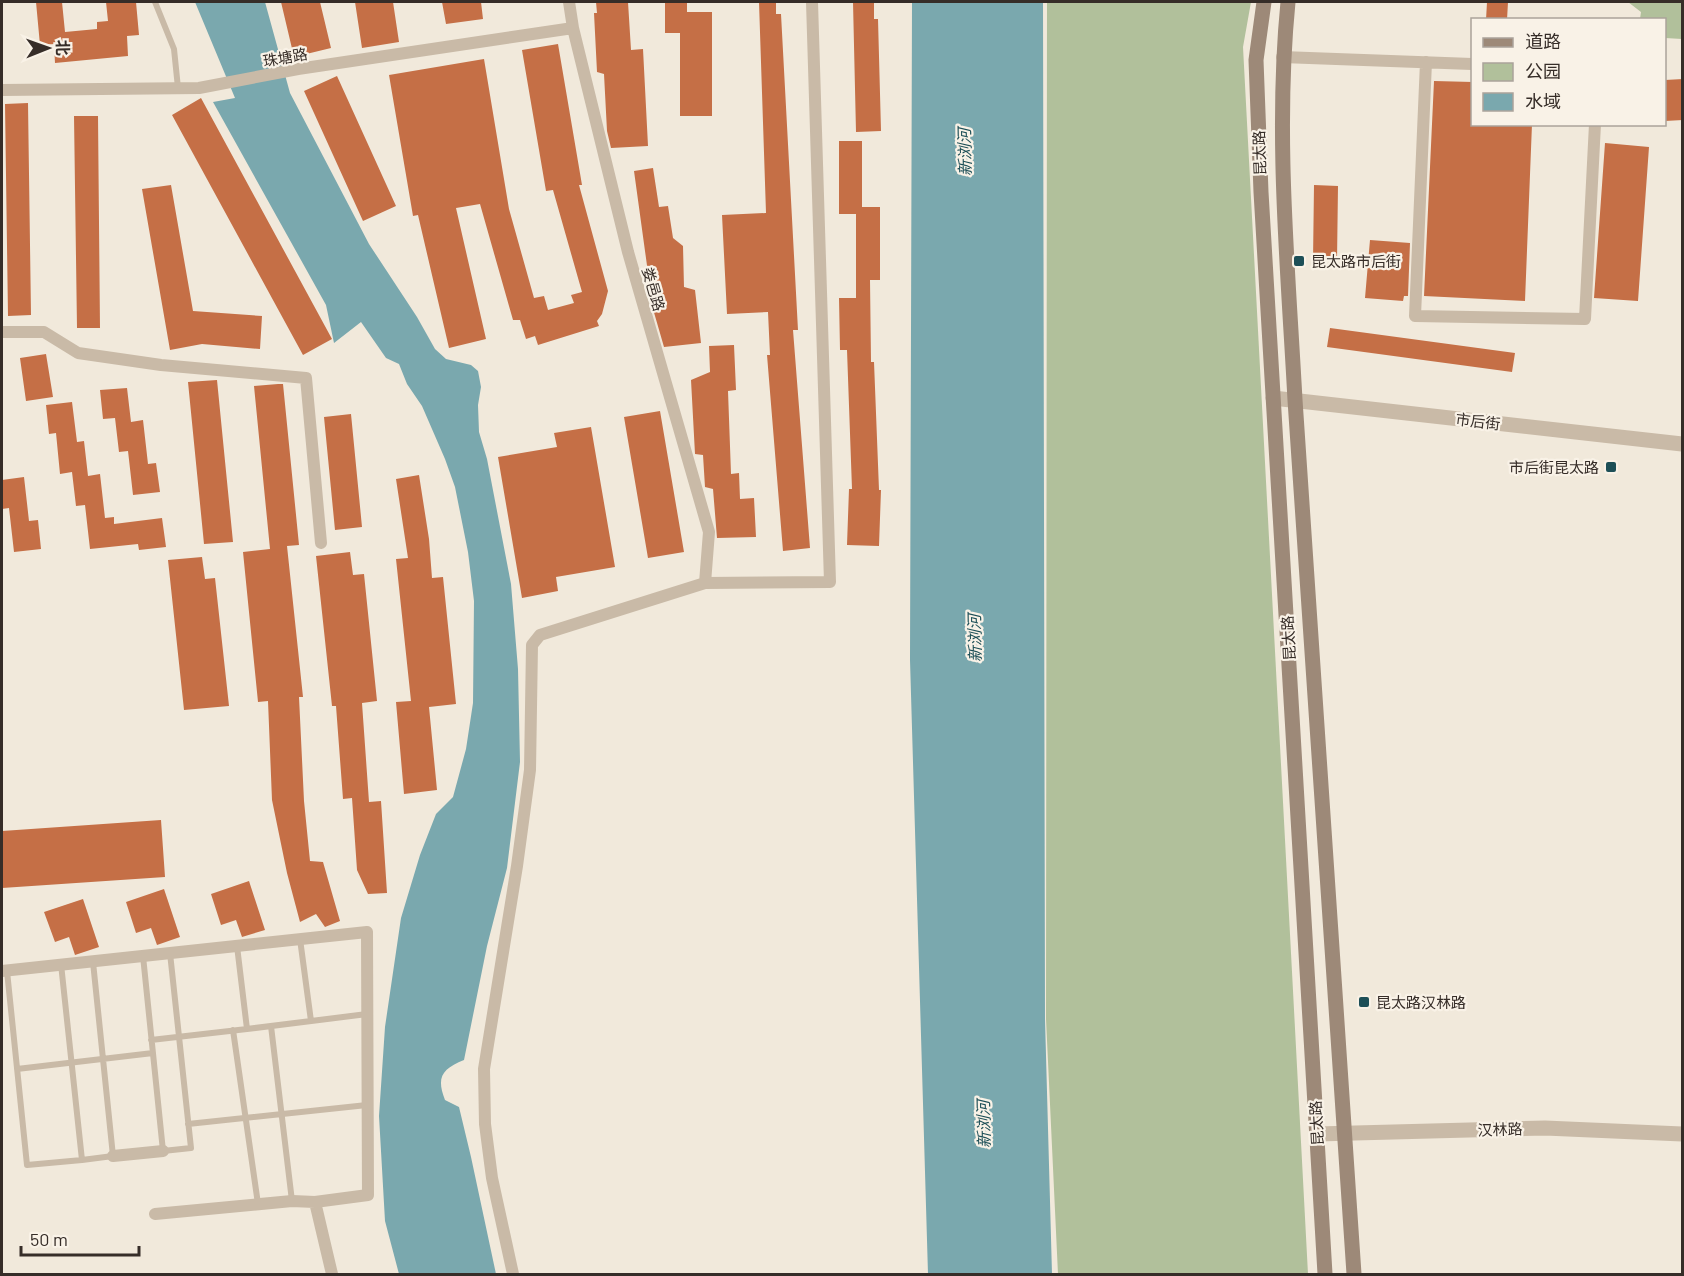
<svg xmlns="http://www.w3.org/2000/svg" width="1684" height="1276" font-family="Barlow,'Noto Sans SC',sans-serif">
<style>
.green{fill:#b1c09b}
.water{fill:#7aa8ae}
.building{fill:#c56f46}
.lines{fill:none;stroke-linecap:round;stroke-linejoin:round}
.service{stroke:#c9baa7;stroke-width:6}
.minor{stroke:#c9baa7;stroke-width:12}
.tertiary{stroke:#c9baa7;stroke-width:15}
.secondary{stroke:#9d8978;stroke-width:15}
.poi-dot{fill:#1d4f57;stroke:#f9f2e7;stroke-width:2}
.labels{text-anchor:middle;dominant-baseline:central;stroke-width:4.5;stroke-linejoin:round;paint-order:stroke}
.street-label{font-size:15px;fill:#362d28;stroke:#f9f2e7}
.poi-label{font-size:15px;fill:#362d28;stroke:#f9f2e7;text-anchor:start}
.water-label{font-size:16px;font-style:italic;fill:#1d4f57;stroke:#f9f2e7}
</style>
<rect width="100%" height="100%" fill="#f1e9db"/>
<path class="green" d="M1047,2H1251L1243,47L1308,1274H1058L1046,1019Z
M1628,2H1682V39L1665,38L1664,20L1640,19L1641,12Z"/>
<path class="water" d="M195,2H265L290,93L369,244L417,317L435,349L446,359L471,365L478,371L481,387L478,405L479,432L487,459L511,584L518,669L520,762L507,868L487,946L464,1060C442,1069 436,1077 445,1100L459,1107L471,1157L496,1274H399L385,1221L379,1116L385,1027L401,918L420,855L436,814L453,797L466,749L473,703L474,601L468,552L455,487L445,459L422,406L407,384L399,364L386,358L361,322L334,343L326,305L213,102L235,98Z
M912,2H1043L1045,1019L1052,1274H928L910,660Z"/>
<path class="building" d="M36,2H62L65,32L97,29V22L108,21L106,2H136L139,35L127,36L128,56L55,63L54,44L40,45Z
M281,2H320L331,48L294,57Z
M355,2H393L399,42L362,48Z
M442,2H481L483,19L446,24Z
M596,2H628L631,50L643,49L648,146L611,148L607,131L604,74L597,72L594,13H597Z
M665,2H687V12H712V116H680V33H665Z
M759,2H776V14H781L798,330H793L810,548L783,551L767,355H770L768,312L727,314L722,215L766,213Z
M853,2H874V19H878L881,131L856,132Z
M1487,2H1508L1507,20H1486Z
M558,44L582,185H579L608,291L602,314L597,321L599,326L538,345L535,336L526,339L520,320H513L480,204L456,208L486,339L449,348L418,215L413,216L389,75L484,59L509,209L534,298L544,296L548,310L574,303L571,295L582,292L553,190L546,191L522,50Z
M337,76L396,206L363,221L304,91Z
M1683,79V120L1665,121V80Z
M1434,81L1473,82V124H1532L1525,301L1424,296Z
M201,98L332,339L303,355L172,115Z
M28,103L31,315L8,316L5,104Z
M74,116H98L100,328H77Z
M839,141H862V207H880V280H870L871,362H874L879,490H881L879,546L847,545L849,489H852L847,350H840L839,298H856V214H839Z
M1605,143L1649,147L1638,301L1594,298Z
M653,168L659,207L668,206L673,238L683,246L684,287L695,290L701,343L664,347L653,309L634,171Z
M171,185L193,311L262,316L260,349L202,344L170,350L142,189Z
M1314,185L1338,186L1337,261H1313Z
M1370,240L1410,243L1408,296H1404L1403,301L1365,298Z
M1330,328L1515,353L1512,372L1327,347Z
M734,345L736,390L728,391L731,474L739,473L740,499L754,498L756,537L717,538L713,489L705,487L703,455L695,454L691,380L710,372L709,346Z
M46,354L53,397L26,401L20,358Z
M217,380L233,542L204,544L188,382Z
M278,384H283L299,545L287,546L303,697H299L304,801L310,861L323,862L340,921L325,927L316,914L300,922L287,873L272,800L268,701L258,702L243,552L270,549L254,386Z
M127,388L131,422L143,420L148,464L156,463L160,492L133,495L128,451L119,452L115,418L103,419L100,390Z
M72,402L77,442L84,441L88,476L100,474L105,518L114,517V524L162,518L166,547L139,550L138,544L90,549L85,505L76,506L72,472L60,474L56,433L49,434L46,405Z
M660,411L684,552L648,558L624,417Z
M351,414L362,527L335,530L324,417Z
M591,427L615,567L556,577L558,591L522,598L498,457L557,447L554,433Z
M419,475L429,539L432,578L443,577L456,704L429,707L437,790L404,794L396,702L411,701L396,559L408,558L396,479Z
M24,477L29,521L38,520L41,549L14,552L9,508L2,509V480Z
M350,552L353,575L364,574L377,701L362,703L369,802L381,801L387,893L368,894L357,870L352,798L343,799L336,706H332L316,556Z
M202,557L205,579L215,578L229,706L184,710L168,560Z
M161,820L165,877L2,888V831Z
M249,881L265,930L242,937L236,920L221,925L211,894Z
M164,889L180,937L157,945L151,928L136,933L126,902Z
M83,899L99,947L75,955L69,937L55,942L44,912Z"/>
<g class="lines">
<path class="service" d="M155,2L174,49L178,88
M300,939L311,1021
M143,956L163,1151L191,1148L170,953
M61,964L82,1160L113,1156L93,962
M7,971L27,1165L82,1160
M271,1026L292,1201
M247,1029L367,1014
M233,1030L258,1204
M151,1040L247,1029L237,946
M17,1069L153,1053
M188,1124L367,1105"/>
<path class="minor" d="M569,2L573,28L628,252L709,532L705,583
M1282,57L1472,64
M1426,62L1415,316L1585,319L1595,124
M2,90L199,88L298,69L573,28
M2,332H44L78,353L161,365L306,378L321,543
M2,971L367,932L368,1195L315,1202L292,1201L155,1214
M113,1156L163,1151
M315,1202L332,1274
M513,1274L492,1178L485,1124L484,1069L517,866L530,770L532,645L540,635L705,583L830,582L812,2"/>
<path class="tertiary" d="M1273,398L1682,444
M1317,1134L1545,1128L1682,1134"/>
<path class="secondary" d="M1264,2L1256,60L1261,192L1325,1274
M1288,2C1275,133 1288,268 1295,400L1354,1274"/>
</g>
<g class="poi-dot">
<rect x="1293" y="255" width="12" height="12" rx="3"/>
<rect x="1605" y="461" width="12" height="12" rx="3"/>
<rect x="1358" y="996" width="12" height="12" rx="3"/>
</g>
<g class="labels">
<g class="street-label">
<text transform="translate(285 57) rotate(-10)">珠塘路</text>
<text transform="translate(1259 153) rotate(-92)">昆太路</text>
<text transform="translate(654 289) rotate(74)">娄邑路</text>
<text transform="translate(1478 421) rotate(7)">市后街</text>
<text transform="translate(1288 638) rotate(-93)">昆太路</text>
<text transform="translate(1316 1123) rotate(-93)">昆太路</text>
<text transform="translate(1500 1129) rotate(-2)">汉林路</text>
</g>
<g class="poi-label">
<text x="1311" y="261">昆太路市后街</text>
<text x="1599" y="467" text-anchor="end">市后街昆太路</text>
<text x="1376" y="1002">昆太路汉林路</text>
</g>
<g class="water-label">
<text transform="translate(964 152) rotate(-91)">新浏河</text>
<text transform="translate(974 638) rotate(-91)">新浏河</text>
<text transform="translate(983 1124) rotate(-91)">新浏河</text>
</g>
</g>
<rect width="1684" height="1276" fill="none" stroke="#362d28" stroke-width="6"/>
<rect x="1471" y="18" width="195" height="108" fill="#f9f2e7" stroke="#aba39b" stroke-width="1.5"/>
<rect x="1483" y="38" width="30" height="9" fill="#9d8978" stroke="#aba39b" stroke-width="1.5"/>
<text x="1525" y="48" font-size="18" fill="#362d28">道路</text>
<rect x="1483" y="63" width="30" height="18" fill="#b1c09b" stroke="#aba39b" stroke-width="1.5"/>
<text x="1525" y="78" font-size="18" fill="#362d28">公园</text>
<rect x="1483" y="93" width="30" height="18" fill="#7aa8ae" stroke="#aba39b" stroke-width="1.5"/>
<text x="1525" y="108" font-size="18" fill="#362d28">水域</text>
<g transform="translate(48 48) rotate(89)" stroke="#f9f2e7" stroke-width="4.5" paint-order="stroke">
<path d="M0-4.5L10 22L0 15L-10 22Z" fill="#362d28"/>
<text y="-9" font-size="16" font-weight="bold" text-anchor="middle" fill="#362d28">北</text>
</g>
<path d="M21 1246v9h118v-9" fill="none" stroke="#362d28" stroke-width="3"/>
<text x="30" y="1246" font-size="18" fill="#362d28" stroke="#f9f2e7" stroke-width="4.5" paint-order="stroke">50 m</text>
</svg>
